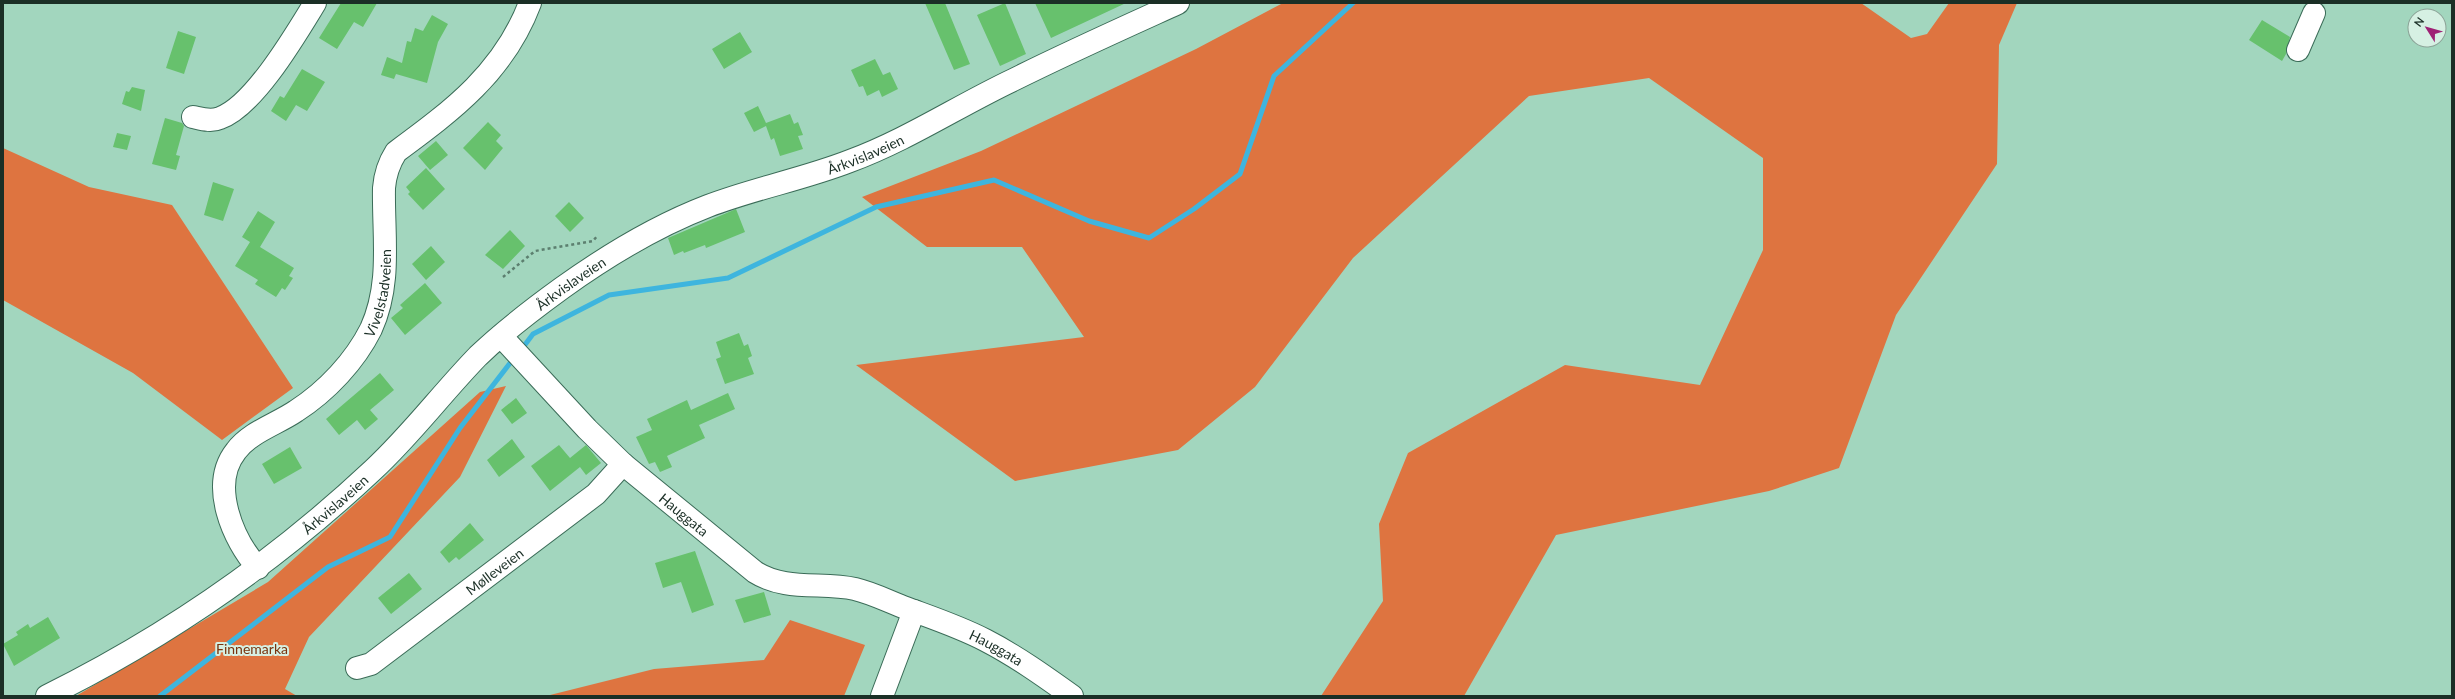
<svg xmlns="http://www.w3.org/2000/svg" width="2455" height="699" font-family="Lato,sans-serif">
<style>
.forest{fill:#de7440}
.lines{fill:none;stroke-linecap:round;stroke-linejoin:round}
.stream{stroke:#3eb5de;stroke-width:5}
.building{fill:#67c16d}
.minor-casing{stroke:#3b6c58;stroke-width:24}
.path{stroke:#5c7f6f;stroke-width:2.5;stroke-dasharray:3 3;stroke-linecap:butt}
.minor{stroke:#fff;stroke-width:22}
.labels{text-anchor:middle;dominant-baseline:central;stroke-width:4;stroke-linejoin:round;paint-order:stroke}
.street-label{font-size:14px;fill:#1b2f26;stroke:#d6f0e3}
.park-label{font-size:14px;fill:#78330e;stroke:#d6f0e3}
</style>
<rect width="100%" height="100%" fill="#a2d6be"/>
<path class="forest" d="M1283,3H1861L1911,38L1927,34L1949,3H2017L1999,45L1997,164L1896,315L1839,468L1769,491L1556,535L1464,696H1321L1383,601L1379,524L1408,453L1565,365L1700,385L1763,250V158L1649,78L1529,96L1353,258L1255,387L1178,450L1015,481L856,365L1084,337L1022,247H927L862,197L981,151L1196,49Z
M3,148L89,187L172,205L293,388L222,440L133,373L3,300Z
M506,386L460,477L309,637L285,689L297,696H76L268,582L480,392Z
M790,620L865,645L844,696H546L654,669L764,660Z"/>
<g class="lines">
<path class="stream" d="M521,350L533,334L609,295L728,278L876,207L994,180L1089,221L1149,238L1194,209L1240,174L1274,76L1353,3
M160,696L328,567L390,537L460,428L514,358"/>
</g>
<path class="building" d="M341,3H377L363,27L354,22L337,49L319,38Z
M925,3H945L970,64L954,70Z
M1005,3L1026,54L1000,66L977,15Z
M1035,3H1126L1051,38Z
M432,15L448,24L438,42L427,83L396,74L394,79L381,75L387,57L402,63L407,41L411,42L415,28L423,31Z
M2262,20L2290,37L2286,54L2282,61L2249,40Z
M178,31L196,37L184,74L166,68Z
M740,32L752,52L724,69L712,49Z
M875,59L883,75L890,72L898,89L882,97L879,90L867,96L863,86L859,87L851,70Z
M302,69L325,82L307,111L296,105L286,121L271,111L280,96L284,98Z
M132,87L145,90L141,111L122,104L126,91L129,92Z
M758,106L766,123L790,114L794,124L798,122L803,135L798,136L803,149L780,156L774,138L771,140L766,126L754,132L744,113Z
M165,118L182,123L184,126L176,155L180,156L176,170L152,164Z
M488,122L501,135L496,141L503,148L485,170L463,148Z
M117,133L131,136L127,150L113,147Z
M436,141L448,155L430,170L418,156Z
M426,168L445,189L423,210L408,194L410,192L406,187Z
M213,182L234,189L223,221L204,215Z
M569,202L584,218L570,232L555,216Z
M736,209L745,232L706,248L705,245L684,253L683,251L674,255L668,238Z
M258,211L275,222L260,247L294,268L289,276L293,278L285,290L282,288L276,297L255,284L258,280L235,266L250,242L242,237Z
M510,230L525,246L503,269L485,255Z
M431,246L445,262L426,280L412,264Z
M425,283L442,303L405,335L391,318L403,308L400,305Z
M739,333L744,346L748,344L752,356L748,358L754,374L725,384L716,359L721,357L716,342Z
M380,373L394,390L370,410L378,419L365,430L357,420L339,435L326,419Z
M728,393L735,409L699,425L705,438L667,456L672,467L660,472L655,462L649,464L636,437L652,430L647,419L687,400L691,410Z
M516,398L527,413L512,424L501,410Z
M512,439L525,457L499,477L487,460Z
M559,445L570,458L586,445L601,463L586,475L580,467L550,491L531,466Z
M290,447L302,468L274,484L262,464Z
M470,523L484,540L459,560L456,557L449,563L440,552Z
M695,551L714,605L692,613L681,582L663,588L655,563Z
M409,573L422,589L391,614L378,598Z
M764,592L771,615L744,623L735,600Z
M48,617L60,638L14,666L3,644L18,635L16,632L28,624L30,628Z"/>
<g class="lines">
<g class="minor-casing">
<g id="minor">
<path d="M2298,50L2314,13"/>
<path d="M193,117C202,119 211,122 220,118C254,106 296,34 315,3"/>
<path id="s1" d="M501,336L587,429L623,464L755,572C785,591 821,582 855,589C872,593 890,602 906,608C933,618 960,627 985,640C1016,656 1044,676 1072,696"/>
<path id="s2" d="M258,568C233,540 209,485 236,451C250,432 277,424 296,411C327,391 355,361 371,329C392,283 383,236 384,188C385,175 389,163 396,152C453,110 504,72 530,3"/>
<path id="s3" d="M357,668L371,664L596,494L623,464"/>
<path id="s4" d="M47,696C166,637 276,561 373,470C411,435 442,393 478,356C504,331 533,309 562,288C608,255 656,226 708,206C755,188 804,179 850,161C907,140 958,106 1013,80C1067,53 1123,28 1178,3"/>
<path d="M882,696L914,611"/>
</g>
</g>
<path class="path" d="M503,277L535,251L593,241L598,235"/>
<use href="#minor" class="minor"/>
</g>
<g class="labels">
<g class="street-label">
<text stroke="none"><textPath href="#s4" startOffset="995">Årkvislaveien</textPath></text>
<text stroke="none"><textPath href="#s4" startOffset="671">Årkvislaveien</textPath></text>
<text stroke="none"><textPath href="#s2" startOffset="350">Vivelstadveien</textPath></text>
<text stroke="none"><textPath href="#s4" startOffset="347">Årkvislaveien</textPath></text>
<text stroke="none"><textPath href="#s1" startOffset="256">Hauggata</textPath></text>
<text stroke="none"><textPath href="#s3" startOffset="169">Mølleveien</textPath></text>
<text stroke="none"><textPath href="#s1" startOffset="603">Hauggata</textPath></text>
</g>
<g class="park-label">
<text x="252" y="648">Finnemarka</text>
</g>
</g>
<rect width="2455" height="699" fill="none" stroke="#1b2f26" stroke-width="8"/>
<g transform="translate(2427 28) rotate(307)"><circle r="19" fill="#d6f0e3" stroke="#8ba397"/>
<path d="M0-3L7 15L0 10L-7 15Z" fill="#9f2175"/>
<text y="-6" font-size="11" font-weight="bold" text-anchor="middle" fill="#1b2f26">N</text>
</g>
</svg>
